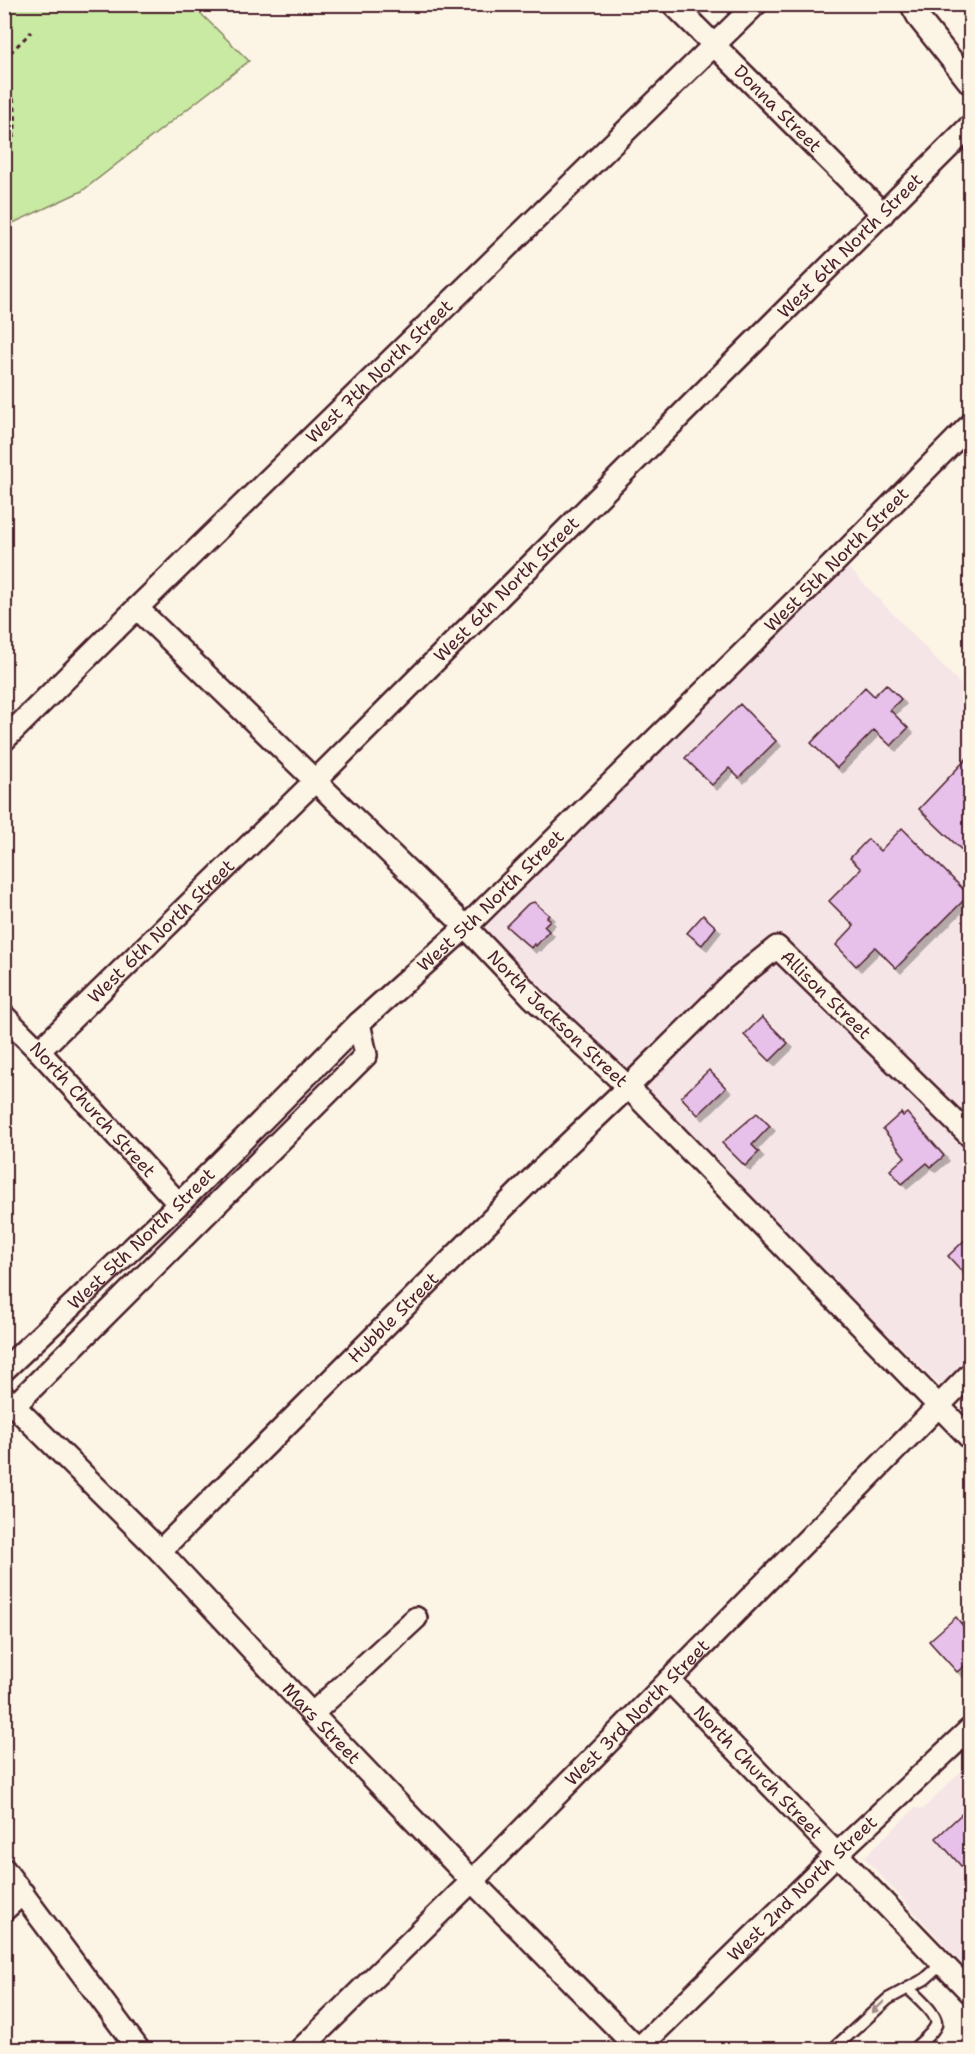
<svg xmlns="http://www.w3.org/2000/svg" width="975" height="2054" font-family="'Shantell Sans',sans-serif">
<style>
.built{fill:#f6e5e6}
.green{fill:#c8eaa2;stroke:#898466;stroke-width:1.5}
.building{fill:#e7c1ea;stroke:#4a1f2b;stroke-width:1.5;filter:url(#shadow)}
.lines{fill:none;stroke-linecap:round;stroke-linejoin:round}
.lane-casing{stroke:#4a1f2b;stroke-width:15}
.street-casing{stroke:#4a1f2b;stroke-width:26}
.path{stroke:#4a1f2b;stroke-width:3;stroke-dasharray:4.5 4.5;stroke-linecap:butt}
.lane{stroke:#fcf5e5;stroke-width:10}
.street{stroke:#fcf5e5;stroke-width:21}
.oneway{fill:#a38a88}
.labels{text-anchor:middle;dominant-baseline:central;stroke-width:4.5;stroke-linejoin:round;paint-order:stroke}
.street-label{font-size:18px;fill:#4a1f2b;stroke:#fcf5e5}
</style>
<defs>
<filter id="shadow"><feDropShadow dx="5" dy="5" stdDeviation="0" flood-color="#0004"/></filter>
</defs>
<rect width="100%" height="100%" fill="#fcf5e5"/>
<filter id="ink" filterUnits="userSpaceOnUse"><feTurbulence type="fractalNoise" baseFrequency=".0167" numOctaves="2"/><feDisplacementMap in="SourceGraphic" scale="12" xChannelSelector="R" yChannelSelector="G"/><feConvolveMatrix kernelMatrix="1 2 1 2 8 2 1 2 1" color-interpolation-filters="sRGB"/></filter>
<g filter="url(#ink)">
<path class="built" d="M847,566L970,694V1409L932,1378L599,1051L489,937L485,929L489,919Z
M970,1762V1973L864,1857L915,1808L923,1809Z"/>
<path class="green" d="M5,4L192,5L249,61L82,191L13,223L5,232Z"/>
<path class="building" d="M886,684L901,699L890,710L908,728L891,746L874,730L837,768L811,743L865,687L874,696Z
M740,704L776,741L739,778L729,768L712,785L685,758Z
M970,755V858L919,809Z
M902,828L969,895L896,968L875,947L856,966L836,945L854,926L829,901L861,869L850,858L868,839L880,851Z
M534,902L549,915L547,917L550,920L544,926L549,931L536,946L534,944L531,948L506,926L528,904Z
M703,915L716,927L702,945L687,933Z
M762,1017L788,1043L770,1061L744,1035Z
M709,1070L726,1088L698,1115L681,1097Z
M757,1113L770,1126L752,1145L759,1152L745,1166L722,1143Z
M901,1113L903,1116L907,1113L944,1156L931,1167L927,1163L902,1184L890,1170L905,1157L883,1129Z
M970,1235V1280L948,1256Z
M956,1617L963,1626L970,1620V1661L957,1672L929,1641Z
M970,1806V1876L936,1838Z"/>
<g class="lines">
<g class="lane-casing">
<path id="lane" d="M908,1988C915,1995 939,2015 936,2025C933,2034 919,2043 913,2050
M832,2050L888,1999L925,1979L943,1963"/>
</g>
<g class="street-casing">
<g id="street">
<path id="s1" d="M673,4L883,214"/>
<path d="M911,4L920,20L970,83"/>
<path id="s2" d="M137,608L466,927L533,998L628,1087L970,1438"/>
<path id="s3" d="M4,740L137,608L756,4"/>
<path id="s4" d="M4,1016L39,1051L179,1204"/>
<path id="s5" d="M39,1051L315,781L970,126"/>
<path id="s6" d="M4,1370L179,1204L359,1023L466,927L839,558L970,425"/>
<path id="s7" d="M4,1396L160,1551L312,1714L472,1881L639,2050"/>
<path d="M14,1406L366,1055L359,1023"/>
<path id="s8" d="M160,1551L543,1168L628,1087L737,979L777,947L970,1136"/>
<path id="s9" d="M669,1680L970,1992"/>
<path d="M312,1714L416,1618"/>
<path d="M4,1869L139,2050"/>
<path d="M4,1910L23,1893"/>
<path id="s10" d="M300,2050L472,1881L970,1374"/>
<path id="s11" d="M637,2050L838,1853L970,1729"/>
</g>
</g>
<path class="path" d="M4,59L31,32
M4,82C16,95 17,117 14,134C13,141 8,150 4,157"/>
<use href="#lane" class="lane"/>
<use href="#street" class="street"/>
</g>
<defs><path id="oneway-solid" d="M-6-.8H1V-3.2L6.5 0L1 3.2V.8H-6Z" transform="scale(1.5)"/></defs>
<use class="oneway" href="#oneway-solid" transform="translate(878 2007) rotate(137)"/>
</g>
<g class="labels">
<g class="street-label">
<text stroke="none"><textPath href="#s1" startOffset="148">Donna Street</textPath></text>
<text stroke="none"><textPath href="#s5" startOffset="1143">West 6th North Street</textPath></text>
<text stroke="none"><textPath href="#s3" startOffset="526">West 7th North Street</textPath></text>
<text stroke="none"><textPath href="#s6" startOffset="1162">West 5th North Street</textPath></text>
<text stroke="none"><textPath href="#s5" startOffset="657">West 6th North Street</textPath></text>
<text stroke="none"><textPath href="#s6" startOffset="676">West 5th North Street</textPath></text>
<text stroke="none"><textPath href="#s5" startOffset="171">West 6th North Street</textPath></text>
<text stroke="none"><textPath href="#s8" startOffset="932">Allison Street</textPath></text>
<text stroke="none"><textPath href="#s2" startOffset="588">North Jackson Street</textPath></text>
<text stroke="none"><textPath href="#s4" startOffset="129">North Church Street</textPath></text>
<text stroke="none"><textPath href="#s6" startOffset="190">West 5th North Street</textPath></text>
<text stroke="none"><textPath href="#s8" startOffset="330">Hubble Street</textPath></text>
<text stroke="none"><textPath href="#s10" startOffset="477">West 3rd North Street</textPath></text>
<text stroke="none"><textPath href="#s7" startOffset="456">Mars Street</textPath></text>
<text stroke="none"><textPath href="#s9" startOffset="128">North Church Street</textPath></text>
<text stroke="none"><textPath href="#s11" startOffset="231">West 2nd North Street</textPath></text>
</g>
</g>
<rect width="975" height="2054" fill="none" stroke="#fcf5e5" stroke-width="24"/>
<rect x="12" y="12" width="951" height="2030" fill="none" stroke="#4a1f2b" stroke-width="2" filter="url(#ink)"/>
</svg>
